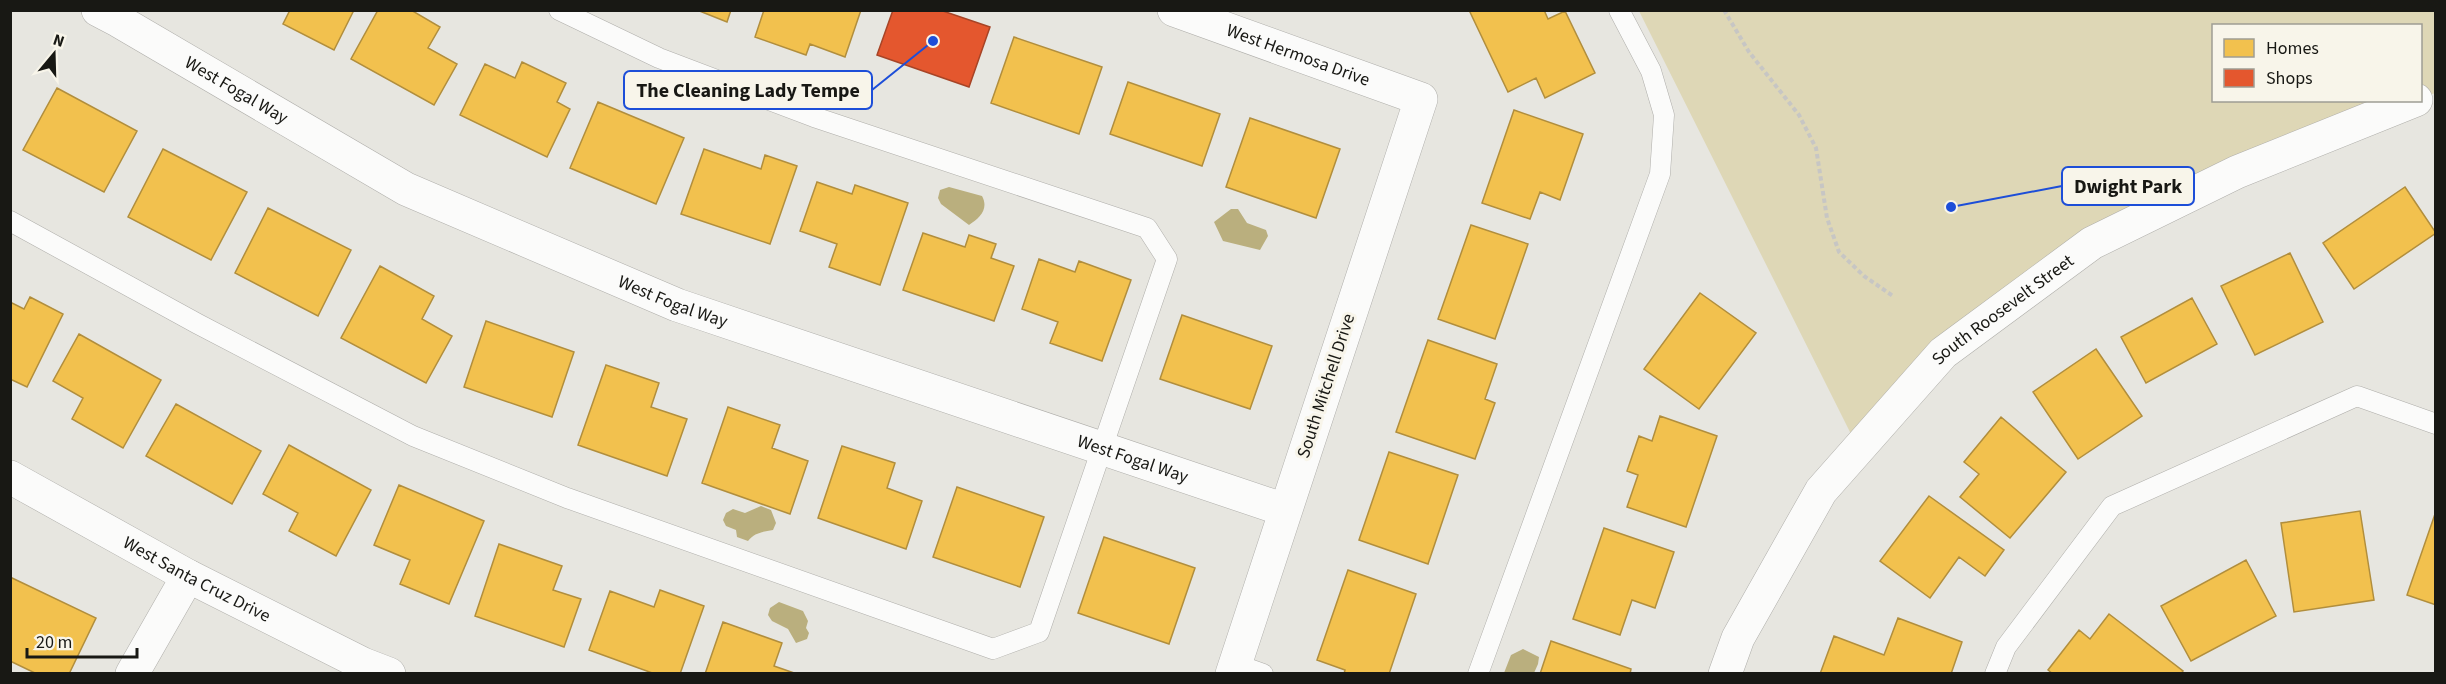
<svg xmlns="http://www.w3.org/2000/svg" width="2446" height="684" font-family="'Source Sans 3',sans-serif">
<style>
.green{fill:#ded7b6}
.water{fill:#baaf7e}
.homes{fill:#f2c14e;stroke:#b18e3d;stroke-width:1.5}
.shops{fill:#e4572e;stroke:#a74426;stroke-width:1.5}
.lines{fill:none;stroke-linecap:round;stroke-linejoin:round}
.lane-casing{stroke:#afaeaa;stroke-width:21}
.street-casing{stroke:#afaeaa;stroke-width:34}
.path{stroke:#c7c6c4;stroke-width:4;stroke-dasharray:4.5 3;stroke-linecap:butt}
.lane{stroke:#fbfbfa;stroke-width:20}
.street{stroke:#fbfbfa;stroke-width:33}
.labels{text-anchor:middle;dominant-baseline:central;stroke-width:6;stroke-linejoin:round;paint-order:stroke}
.street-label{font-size:18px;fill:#181814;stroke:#f8f5ea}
.leader{fill:none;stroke:#1d4ed8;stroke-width:2}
.callout-dot{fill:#1d4ed8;stroke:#f8f5ea;stroke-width:2}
.callout{fill:#f8f5ea;stroke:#1d4ed8;stroke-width:2}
.callout-label{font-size:20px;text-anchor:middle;font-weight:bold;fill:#181814}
</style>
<rect width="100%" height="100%" fill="#e7e6e0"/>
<path class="green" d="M1639,11H2435V93L2421,99L2420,26H2214V100L2416,101L2092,243L1858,448Z"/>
<path class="water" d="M949,187L982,196C989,209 980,218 969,225L941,204L938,198L940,190Z
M1231,209H1238L1247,223L1266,230L1268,236L1260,250L1223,241L1214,222Z
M761,506L771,510L776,523L773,530C763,532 755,532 748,541L737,537L736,530L726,526L723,520L726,513L733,509L745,513Z
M779,602L803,611L808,621L806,628L809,633L807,639L796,643L788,629L772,621L768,615L770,608Z
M1523,649L1539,657L1538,664L1534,673H1504L1511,655Z"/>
<path class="homes" d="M290,10H354L334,50L283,24Z
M378,10H411L440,27L428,48L457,64L434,105L351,59Z
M697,10H731L727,22Z
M764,10H861L845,57L810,44L806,55L755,37Z
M1469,10H1544L1548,19L1565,11L1595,73L1545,98L1536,78L1508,92Z
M1014,37L1102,67L1079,134L991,103Z
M522,62L566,83L557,102L570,109L547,157L460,115L485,64L515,78Z
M1128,82L1220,114L1202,166L1110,134Z
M57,88L137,131L104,192L23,150Z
M598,102L684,138L656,204L570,168Z
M1514,110L1583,134L1560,200L1540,192L1530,219L1482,203Z
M1250,118L1340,149L1316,218L1226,187Z
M163,149L247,192L211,260L128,217Z
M704,149L761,169L765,155L797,166L770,244L681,214Z
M817,182L852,194L855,185L908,203L880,285L829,267L837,244L800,231Z
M2405,187L2436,233L2354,289L2323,243Z
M268,208L351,250L318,316L235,273Z
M1471,225L1528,244L1495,339L1438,319Z
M923,233L965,247L969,235L996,244L991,258L1014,266L994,321L903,290Z
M2290,253L2323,322L2255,355L2221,286Z
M1039,259L1075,272L1079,261L1131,280L1102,361L1050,343L1058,322L1022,309Z
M380,266L434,296L422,319L452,336L426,383L341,338Z
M1700,293L1756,333L1699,409L1644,369Z
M30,297L63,314L27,387L10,379V302L24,309Z
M2192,298L2217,344L2146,383L2121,337Z
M1182,315L1272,346L1250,409L1160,379Z
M486,321L574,352L552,417L464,387Z
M79,334L161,380L123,448L72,419L83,398L53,381Z
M1428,340L1497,364L1485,399L1495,403L1475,459L1396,432Z
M2096,349L2142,416L2078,459L2033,392Z
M606,365L659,383L651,407L687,419L667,476L578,445Z
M176,404L261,451L232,504L146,456Z
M728,407L780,425L772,448L808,461L790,514L702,483Z
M1660,416L1717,436L1686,527L1627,507L1638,475L1627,471L1639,436L1652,441Z
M2001,417L2066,472L2010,538L1960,497L1979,474L1964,462Z
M289,445L371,490L336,556L289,531L298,513L263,494Z
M842,446L895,463L887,488L922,501L906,549L818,518Z
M1389,452L1458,475L1428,564L1359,540Z
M399,485L484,521L449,604L400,584L410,560L374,545Z
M957,487L1044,517L1020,587L933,557Z
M1929,496L2004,550L1985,576L1959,557L1930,598L1880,561Z
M2360,511L2374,600L2294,612L2281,523Z
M2435,514H2436V605L2407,595Z
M1604,528L1674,552L1655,608L1632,600L1620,635L1573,619Z
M1104,537L1195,568L1169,644L1078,613Z
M499,544L562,566L553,590L581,599L564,647L475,616Z
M2246,560L2276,616L2191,661L2161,606Z
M1348,570L1416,594L1389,674H1344L1345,670L1317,660Z
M10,577L96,618L69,674H37L10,661Z
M660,590L704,606L680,674H655L589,650L610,591L654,607Z
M2109,614L2183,671L2181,674H2053L2048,670L2079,630L2090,639Z
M1898,618L1962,642L1951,674H1820L1834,636L1884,655Z
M723,622L782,643L774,666L797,674H705Z
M1551,641L1631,669L1630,674H1540Z"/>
<path class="shops" d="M893,10H940L990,27L969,87L877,55Z"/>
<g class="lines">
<g class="lane-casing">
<path id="lane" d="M10,221L198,324L413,436L567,498L993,649L1039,632L1167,259L1147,228L814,117L659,58L559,10
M1235,664L1263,674
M1478,674L1660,174L1664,115L1651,71L1619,10
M1995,674L2006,647L2112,506L2357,396L2436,424"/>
</g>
<g class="street-casing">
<g id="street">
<path id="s1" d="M98,10L119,21L406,189L677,305L1285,510"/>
<path id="s2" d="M1174,10L1421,99L1232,674"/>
<path id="s3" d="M10,477L188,576L363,664L389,674"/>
<path d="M132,674L188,576"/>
<path id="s4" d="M1725,674L1738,638L1821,491L1943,353L2092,243L2237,172L2416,100"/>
</g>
</g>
<path class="path" d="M1724,10L1749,52L1799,115L1816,148L1827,218L1839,252L1864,276L1893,296"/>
<use href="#lane" class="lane"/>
<use href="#street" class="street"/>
</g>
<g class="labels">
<g class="street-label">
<text stroke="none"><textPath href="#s2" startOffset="132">West Hermosa Drive</textPath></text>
<text stroke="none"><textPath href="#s1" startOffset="160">West Fogal Way</textPath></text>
<text stroke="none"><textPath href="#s1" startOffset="646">West Fogal Way</textPath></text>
<text stroke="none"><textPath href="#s4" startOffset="465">South Roosevelt Street</textPath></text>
<text transform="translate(1326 386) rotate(-72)">South Mitchell Drive</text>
<text stroke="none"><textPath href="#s1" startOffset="1132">West Fogal Way</textPath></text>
<text stroke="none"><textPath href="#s3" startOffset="213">West Santa Cruz Drive</textPath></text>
</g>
</g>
<path class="leader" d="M933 41L872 90M1951 207L2062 186"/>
<g class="callout-dot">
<circle cx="933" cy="41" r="6"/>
<circle cx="1951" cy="207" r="6"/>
</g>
<g class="callout">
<rect x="624" y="71" width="248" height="38" rx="6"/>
<rect x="2062" y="167" width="132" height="38" rx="6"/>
</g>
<g class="callout-label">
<text x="748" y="97">The Cleaning Lady Tempe</text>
<text x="2128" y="193">Dwight Park</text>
</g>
<rect width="2446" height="684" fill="none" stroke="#181814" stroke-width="24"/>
<rect x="2212" y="24" width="210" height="78" fill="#f8f5ea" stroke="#9e9d94" stroke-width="1.5"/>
<rect x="2224" y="39" width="30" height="18" fill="#f2c14e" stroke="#9e9d94" stroke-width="1.5"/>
<text x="2266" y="54" font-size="18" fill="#181814">Homes</text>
<rect x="2224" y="69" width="30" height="18" fill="#e4572e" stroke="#9e9d94" stroke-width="1.5"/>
<text x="2266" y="84" font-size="18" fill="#181814">Shops</text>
<g transform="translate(54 54) rotate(19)" stroke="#f8f5ea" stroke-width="4.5" paint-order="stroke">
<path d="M0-4.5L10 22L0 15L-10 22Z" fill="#181814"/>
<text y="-9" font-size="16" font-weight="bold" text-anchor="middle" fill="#181814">N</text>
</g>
<path d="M27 648v9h110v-9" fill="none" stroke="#181814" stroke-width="3"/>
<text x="36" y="648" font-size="18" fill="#181814" stroke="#f8f5ea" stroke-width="4.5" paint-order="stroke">20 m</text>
</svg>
